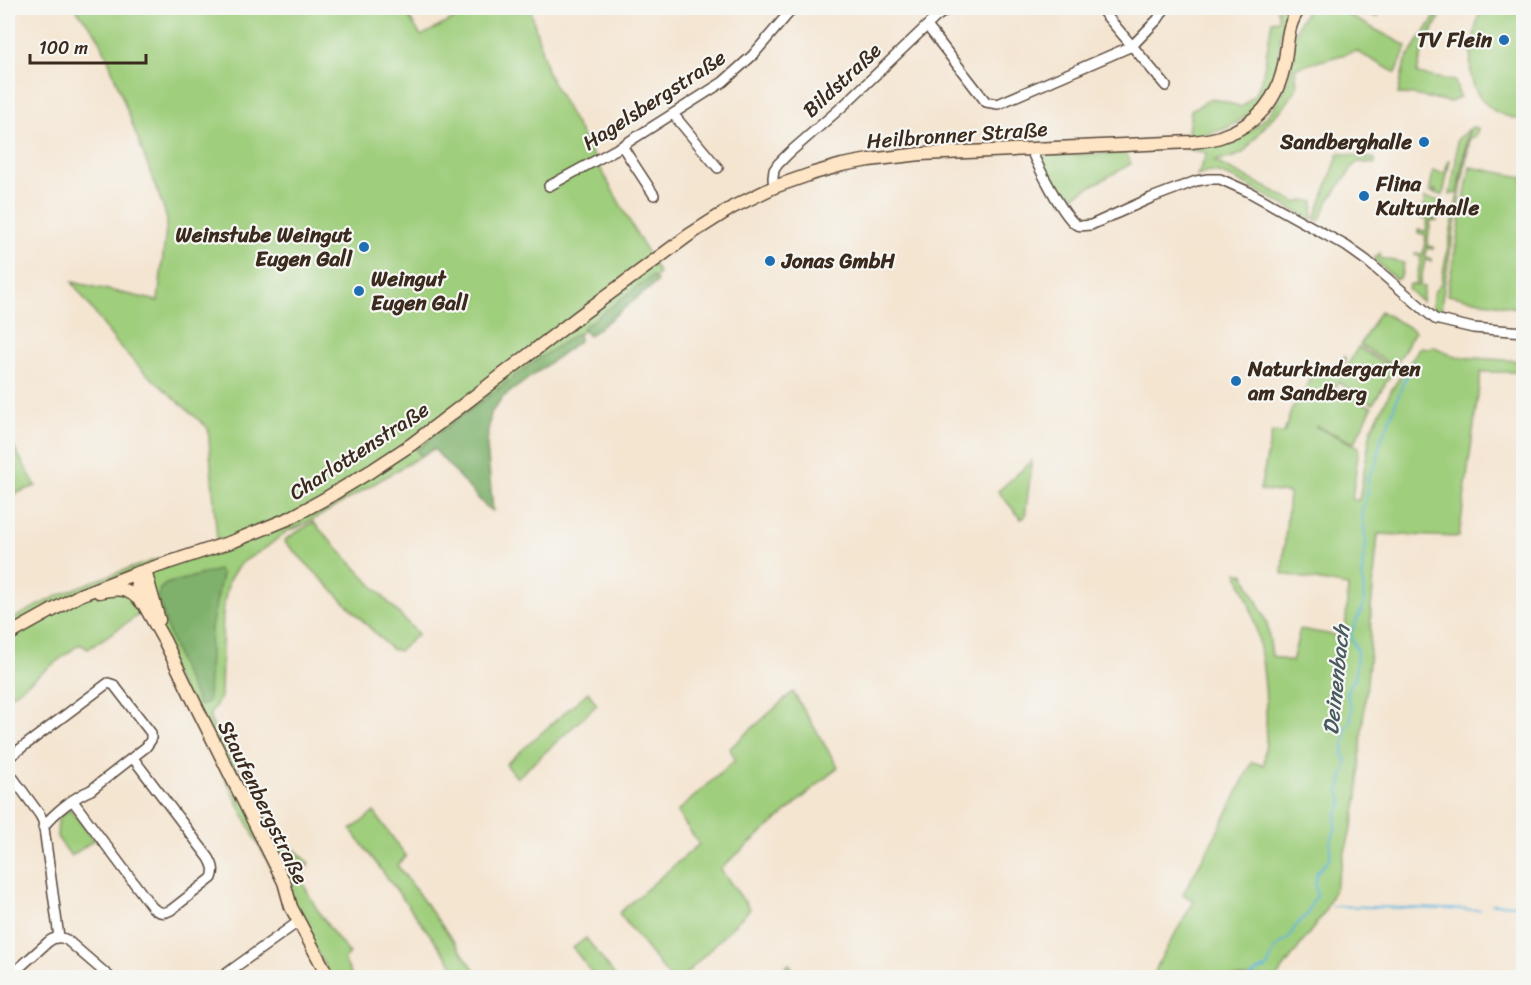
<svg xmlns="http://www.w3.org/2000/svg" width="1531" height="985" font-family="Sriracha,sans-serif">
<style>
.green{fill:#9fce7c;stroke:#6d7c4d;stroke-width:1.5}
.forest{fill:#7fb16c;stroke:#5d6e45;stroke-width:1.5}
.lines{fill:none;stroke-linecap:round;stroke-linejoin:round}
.stream{stroke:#62b4dd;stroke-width:2}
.street-casing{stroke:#574639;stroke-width:12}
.secondary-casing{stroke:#574639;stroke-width:15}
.street{stroke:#fff;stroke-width:9}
.secondary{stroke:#fee5c5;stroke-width:12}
.poi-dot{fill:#1f6fb2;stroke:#f6f6f2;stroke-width:2}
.labels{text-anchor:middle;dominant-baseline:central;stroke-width:4.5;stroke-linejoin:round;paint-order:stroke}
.poi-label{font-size:21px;font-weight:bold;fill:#3b2a1e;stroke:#f6f6f2;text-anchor:start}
.street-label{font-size:21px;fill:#3b2a1e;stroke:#f6f6f2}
.water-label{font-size:22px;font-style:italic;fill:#495a61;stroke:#f6f6f2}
</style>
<rect width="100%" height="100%" fill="#f6f6f2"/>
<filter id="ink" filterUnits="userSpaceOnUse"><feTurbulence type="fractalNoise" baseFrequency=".0167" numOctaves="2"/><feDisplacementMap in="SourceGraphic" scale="12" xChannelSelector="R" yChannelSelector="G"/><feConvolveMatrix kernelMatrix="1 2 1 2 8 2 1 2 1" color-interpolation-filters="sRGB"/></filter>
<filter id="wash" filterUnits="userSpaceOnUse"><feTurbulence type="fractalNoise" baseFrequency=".008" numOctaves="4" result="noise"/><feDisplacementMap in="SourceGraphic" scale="24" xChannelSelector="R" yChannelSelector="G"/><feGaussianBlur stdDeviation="1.35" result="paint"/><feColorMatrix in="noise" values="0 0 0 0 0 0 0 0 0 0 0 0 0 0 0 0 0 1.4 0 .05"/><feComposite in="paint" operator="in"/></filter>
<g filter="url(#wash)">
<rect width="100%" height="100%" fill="#f4e5d1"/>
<path class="green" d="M75,8H403L421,36L475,8H530L548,74L659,274L419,454L421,456L321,515L298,527L287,531L267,547L244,561L236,569L229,580L223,608L221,697L210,714V719L220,741L278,834L309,863L301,877C312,906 331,931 350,954L344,960L353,977H331L256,840L143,612L88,649L80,644L8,698V622C71,583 147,564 217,540L208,428L138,366L115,341L72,282L158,301L167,220L164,209L108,59L97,35Z
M1284,8H1291C1289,11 1286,15 1284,19C1279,30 1280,49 1278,61C1273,91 1254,116 1226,128C1215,133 1202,134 1190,137L1188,132L1191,110L1212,98L1242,107L1257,92L1263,75L1272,21L1279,20L1277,9Z
M1311,8H1380L1378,17L1360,13L1348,15L1407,46L1396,73L1356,51L1295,68L1297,85L1295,91L1284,107L1270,120L1243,153L1230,158L1214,161L1297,203L1305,200L1314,202L1312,220L1237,180L1219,173L1209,172L1197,176L1207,153L1186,149C1204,146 1223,144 1240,136C1265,126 1287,94 1291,67C1295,47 1292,21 1311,8Z
M1480,8H1523V119C1509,118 1496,114 1486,104C1459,80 1474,38 1480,8Z
M1437,14L1440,17C1428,37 1421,50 1417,74L1455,81L1460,98L1449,102L1413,95L1398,94L1404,65L1411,52Z
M1472,127L1478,128L1476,136L1470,138L1442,299L1441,314L1435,311L1432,306L1434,292L1441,284L1470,129Z
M1468,130L1457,193L1450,195L1456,161L1457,140Z
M1126,153L1131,164L1063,202L1040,160L1042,157L1046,155Z
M1339,153L1375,159V164L1358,162L1355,164L1329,200L1319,221L1315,219Z
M1448,160H1450L1443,195L1429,192V191L1436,192V190L1430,189L1433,171L1445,173Z
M1470,167L1523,177V309L1447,295Z
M1425,198L1443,201L1441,211L1423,208Z
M1421,215L1431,217L1438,221L1431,220L1427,246L1433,247V249L1427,248L1425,257L1431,259V261L1425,260L1420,284L1416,283L1421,257L1415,255V253L1423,254L1426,235L1418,233V230L1426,231L1428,220L1420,218Z
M1380,253V258L1404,263L1401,277L1398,279H1395L1375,260V257Z
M1411,284L1424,287L1422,302L1408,289L1409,285Z
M1380,311L1415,331L1395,367L1360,345Z
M1358,347L1394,369L1373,404L1338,382L1334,389L1372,407L1354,443L1317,426L1316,427L1359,447L1352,500H1359L1371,430L1392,389L1420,347L1428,348L1435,347L1456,357L1523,361V372H1481L1459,537L1378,534L1371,609L1370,652L1361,741L1358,796L1354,819L1335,888L1324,913L1277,977H1153L1160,960L1194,901L1183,894L1221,825L1252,762L1264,765C1269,716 1266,665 1253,616C1249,601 1242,587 1237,572L1244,574L1267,623L1272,656L1292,662L1300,629L1345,637L1348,586L1282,574L1289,493L1260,490L1272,432L1284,433L1292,408L1303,396L1311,374L1332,371L1338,363L1345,357L1344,368L1340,379Z
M8,437L36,486L8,496Z
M1032,461L1025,517L1021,519L998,491Z
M313,522L418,634L399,651L391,649L285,542L286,539Z
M588,692L597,705L517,778L506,764Z
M793,692L838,767L720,869L750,909L683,977H669L619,913L699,844L677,812L735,760L730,748Z
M70,809L94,840L71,856L57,837L58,818Z
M374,812L406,856L397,865L480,977H462L351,830Z
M586,938L616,977H595L573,948Z
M789,964L799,977H776Z"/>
<path class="forest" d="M652,276L657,280L656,283L589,336L582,328Z
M577,333L580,338L578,342L502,398L491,413L488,431L487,447L493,511L485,506L434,449L421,456L416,450L531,364Z
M218,570L222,574L211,628L208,701L203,705H199L181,667L167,628L158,597L160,589L166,584Z"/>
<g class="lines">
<path class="stream" d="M1492,904L1524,905
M1332,906L1480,910
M1250,978L1256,972L1267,968L1275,948L1289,938L1296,925L1308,914L1313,900L1317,897L1315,883L1317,872L1328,861L1330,856V843L1336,827V814L1343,803L1339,792L1347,762L1343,754L1346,727L1351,720V710L1347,693L1349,686L1355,679L1357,651L1352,640L1351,633L1364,604L1362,564L1366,545L1362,510L1368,491V478L1372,469L1377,463L1379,446L1383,435L1387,427L1403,383L1414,362"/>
</g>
</g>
<g filter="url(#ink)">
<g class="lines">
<g class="street-casing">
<path id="street" d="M1100,8L1166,86
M927,26L986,102L998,104L1132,46L1158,19L1165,8
M673,114L718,168
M622,146L654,195
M1030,148C1036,162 1064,219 1077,225C1082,227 1087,225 1091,225L1151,198L1196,181L1208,179H1220L1249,192L1346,246L1367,261L1435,319L1473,328L1524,332
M549,186L622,146L723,82L753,55L793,8
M774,187L773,178L774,170L778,164L789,153L844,105L936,17L949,8
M8,758L108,683L114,685L151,733V740L146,747L91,790C74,797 55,812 43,827
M8,771L40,815L43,821L59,937
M73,801L152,907C158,913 164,914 171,910L212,878C215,870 213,865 209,858L133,758
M8,978L48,942C54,937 60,936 67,940L111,978
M220,978L298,922"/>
</g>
<g class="secondary-casing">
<path id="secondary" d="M145,571L159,620
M134,574L146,608L165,642L198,710L284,882L291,907L329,978
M99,592C119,588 129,587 142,603
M8,635L80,595L134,574L234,541L290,518L328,497L371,471L412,444L578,317L689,235L733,207L774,187L814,173L842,165L869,160L921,154L1192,142C1201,141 1211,140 1220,137C1257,125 1279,99 1285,60C1288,40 1287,24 1300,8"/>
</g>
<use href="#street" class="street"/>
<use href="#secondary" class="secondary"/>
</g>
</g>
<g class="poi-dot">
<circle cx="1504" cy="40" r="6"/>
<circle cx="1424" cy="142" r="6"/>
<circle cx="1364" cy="196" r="6"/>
<circle cx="364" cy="247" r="6"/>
<circle cx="770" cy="261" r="6"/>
<circle cx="359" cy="291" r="6"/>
<circle cx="1236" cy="381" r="6"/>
</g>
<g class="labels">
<g class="poi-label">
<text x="1492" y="40" text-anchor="end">TV Flein</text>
<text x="1412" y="142" text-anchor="end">Sandberghalle</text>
<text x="1376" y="184">Flina<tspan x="1376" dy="24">Kulturhalle</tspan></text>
<text x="352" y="235" text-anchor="end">Weinstube Weingut<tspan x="352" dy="24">Eugen Gall</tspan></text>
<text x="782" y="261">Jonas GmbH</text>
<text x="371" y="279">Weingut<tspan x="371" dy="24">Eugen Gall</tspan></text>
<text x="1248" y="369">Naturkindergarten<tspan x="1248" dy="24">am Sandberg</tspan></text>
</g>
<g class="street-label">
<text transform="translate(842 80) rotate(-43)">Bildstraße</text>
<text transform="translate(654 100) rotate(-33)">Hagelsbergstraße</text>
<text transform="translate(957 135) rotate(-4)">Heilbronner Straße</text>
<text transform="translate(359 451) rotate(-33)">Charlottenstraße</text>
<text transform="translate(263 802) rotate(64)">Staufenbergstraße</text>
</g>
<g class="water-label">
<text transform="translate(1336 680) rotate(-84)">Deinenbach</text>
</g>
</g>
<rect width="1531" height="985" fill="none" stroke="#f6f6f2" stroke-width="30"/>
<path d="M30 54v9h116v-9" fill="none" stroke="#3b2a1e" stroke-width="3"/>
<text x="39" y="54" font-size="18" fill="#3b2a1e" stroke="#f6f6f2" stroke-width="4.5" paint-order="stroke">100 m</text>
</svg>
